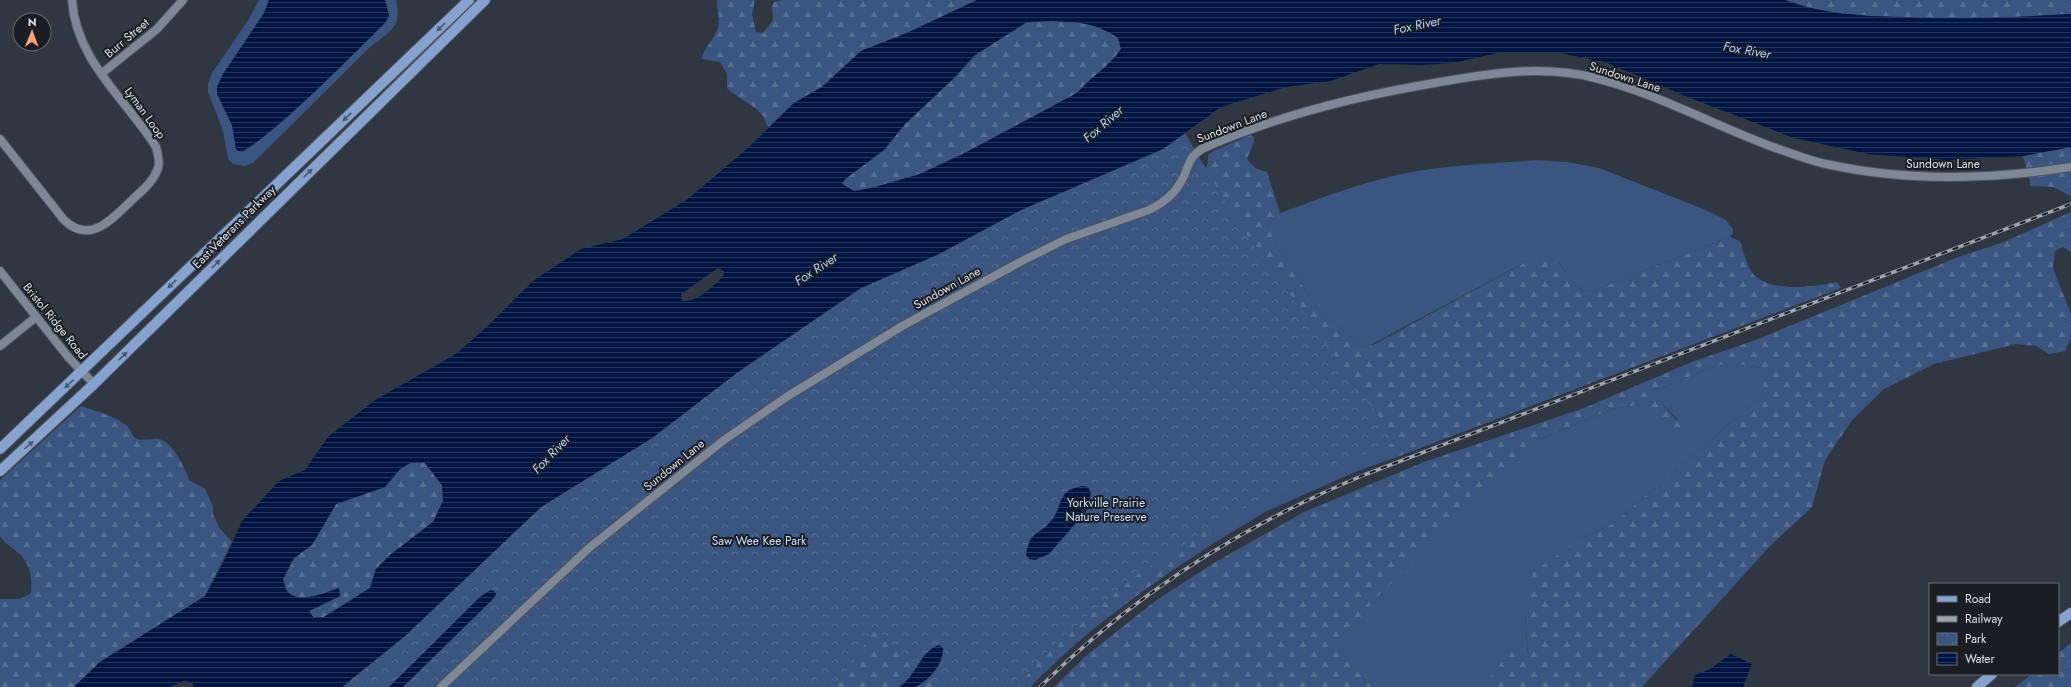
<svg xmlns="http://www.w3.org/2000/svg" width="2071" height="687" font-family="Jost,sans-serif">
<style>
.grass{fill:#3a557f}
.forest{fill:url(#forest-firs)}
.park{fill:url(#park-crowns)}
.water{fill:url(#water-rules);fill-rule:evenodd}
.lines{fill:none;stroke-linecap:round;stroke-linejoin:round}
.street-casing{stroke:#4e545f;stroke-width:10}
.primary-casing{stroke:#4e545f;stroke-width:12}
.street{stroke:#7e8795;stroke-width:8}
.primary{stroke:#86a3cf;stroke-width:10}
.rail-casing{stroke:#9ea4ae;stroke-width:3.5}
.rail{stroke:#1a1e24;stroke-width:2;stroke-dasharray:6;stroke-linecap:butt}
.oneway{fill:#4b5a71}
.labels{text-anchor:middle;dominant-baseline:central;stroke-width:4;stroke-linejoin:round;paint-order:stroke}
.street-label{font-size:12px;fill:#dbe0e8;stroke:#1a1e24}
.park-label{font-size:12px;fill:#cadefe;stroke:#1a1e24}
.water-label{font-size:13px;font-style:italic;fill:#b2d0fe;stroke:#1a1e24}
</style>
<defs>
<pattern id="forest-firs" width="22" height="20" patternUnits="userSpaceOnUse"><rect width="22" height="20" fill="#3a557f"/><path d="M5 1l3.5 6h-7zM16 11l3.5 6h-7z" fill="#566d91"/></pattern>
<pattern id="park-crowns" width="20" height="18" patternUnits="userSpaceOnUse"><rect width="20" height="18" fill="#3a557f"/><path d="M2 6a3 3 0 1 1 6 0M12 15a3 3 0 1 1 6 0" fill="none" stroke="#566d91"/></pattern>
<pattern id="water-rules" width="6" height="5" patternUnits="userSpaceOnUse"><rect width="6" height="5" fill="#001542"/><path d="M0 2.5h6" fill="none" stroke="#25375d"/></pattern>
</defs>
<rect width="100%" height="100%" fill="#2f3743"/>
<path class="grass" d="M259,0H269L264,13L223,74L217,94L232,125L236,149L243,152C295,114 339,67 385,23L389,15L385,0H396C403,28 389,32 369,48L254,162L245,166L233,164L228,159L223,131L208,92V84L212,73L249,19Z
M1535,160L1568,162L1599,168L1706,210L1726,220L1733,229V233L1730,237L1593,291C1575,293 1569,276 1560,263L1535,257L1367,347L1361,346L1317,308L1278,249L1270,233L1268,227L1270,219L1273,216C1315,200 1357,184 1401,174C1445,165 1490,164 1535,160Z
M1716,365H1741L1763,368V395L1614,523L1578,540L1525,613L1528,655L1490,678L1482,687H1372L1347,661L1341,646L1352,627L1379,594L1538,440L1612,409L1638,405L1650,416L1678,420L1658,399V390Z
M1367,420L1397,457L1355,472L1265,512L1214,543L1212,518Z"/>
<path class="forest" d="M717,0H755L752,14L756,32L763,33L773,20L772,6L774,2L782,0H977L907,33L861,51L822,87L794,103L769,127L766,124C765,108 738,100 727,88V74L720,62L702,59C703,48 715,39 718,28C721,15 716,10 717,0Z
M1785,0H2071V14C2014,17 1957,20 1900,17C1861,16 1822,14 1785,0Z
M1053,21C1079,22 1096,23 1118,38L1121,49C1110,66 1091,77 1077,93L965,153L920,174L872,188L854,191L842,184L845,179L884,150L905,124L955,77L975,55L1027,22Z
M1251,135L1254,137V142L1247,159L1255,168L1267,172L1280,213L1270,219L1268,227L1278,249L1317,308L1361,346L1367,347L1375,344L1535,257C1571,250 1563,294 1593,291L1730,237L1740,241C1743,250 1746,263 1751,271C1766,294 1814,287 1837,282L1841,288L1397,457L1367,420L1212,518L1214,543C1177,567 1140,592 1105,620C1078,640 1054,664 1030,687H915L927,652L912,677L899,687H447L1203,174L1208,162V155L1215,150Z
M2071,147V199L2069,195L2053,187L2031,186L2023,156Z
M2071,212V252L2063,247L2055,251L2053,268L2071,314V338L2065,351L2049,354L2036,346L2016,344L1934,364L1884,389L1853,419L1825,460L1812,507L1770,546L1642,687H1482L1510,652L1528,654L1525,613L1533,572L1578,540L1614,523L1763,395V368L1741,365H1716L1658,390V399L1685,430L1681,438L1671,436L1638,405L1612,409L1538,440L1380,594L1352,627L1342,646L1347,661L1372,687H1054L1087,655L1154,602L1212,564L1304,512L1424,462L1584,408L1694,361L1753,341L1958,257L2004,242Z
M81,406C96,411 114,416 126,425C131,428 131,435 135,438C141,442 152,438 159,439C173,442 185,468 189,480L205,489L213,506V514L219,527L232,542L205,596L100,662L74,687H0V599H20L31,593C32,575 31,563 16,551C10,546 5,543 0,536V480Z
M410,463H425L442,485L443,501L433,522L390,555L376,569L370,588L324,617H313L309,611L340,596L339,588C327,593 297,605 287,591C285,588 284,582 283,579L294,558L312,545L336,504L385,487L400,469Z
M2071,643V687H2015L2032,674H2058V653Z"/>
<path class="park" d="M1185,133L1238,223L1397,441L1308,477L1220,521L1137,575L1054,644L1017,687H935L876,628L836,687H342L405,636L541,507L652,438L738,372L861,288L939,254L1021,210L1163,149Z"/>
<path class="water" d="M269,0H385L389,16L385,23C364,43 258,153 238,151L236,149L232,125L217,94V87L223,74L264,13Z
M977,0H1785C1822,14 1861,16 1900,17C1957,20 2014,17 2071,14V147L2023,156L1949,160L1868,154L1794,138L1690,98L1605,62L1559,53L1502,52L1453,63L1423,65L1379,64L1331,81L1286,87L1221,107L1163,149L1021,210L939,254L861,288L738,372L652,438L541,507L405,636L342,687H194L191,682L183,681L170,687H74L100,662L205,596L223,563L242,521L279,481L305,470L328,437L375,400L456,354L490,324L533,281L581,249L623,239L688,199L748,148L794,103L822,87L861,51L907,33ZM1053,21C1079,22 1097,23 1118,38L1121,49C1110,66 1091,77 1077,93L965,153L920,174L872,188L854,191L842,184L845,179L884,150L905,124L955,77L975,55L1027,22ZM718,268L724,271L723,277C712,287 698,302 682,301L681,294ZM410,463H425L442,485L443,501L433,522L390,555L376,569L370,588L324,617H313L309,611L340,596L339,588C327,592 298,605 287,591C285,588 284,582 283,579L294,558L312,545L336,504L385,487L400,469Z
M1083,486L1088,487L1091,493L1088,509L1049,554L1035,560L1029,559L1026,555C1031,528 1038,537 1051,521C1064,505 1056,490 1083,486Z
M491,590L494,591L496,594L494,598L403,687H389L481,596Z
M939,645L943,648C944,663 929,681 915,687C911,687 903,687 899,687C916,677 921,650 939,645Z
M1731,654L1752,664L1743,687H1692L1695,675L1710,669Z"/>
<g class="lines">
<g class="street-casing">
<path id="street" d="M101,74L157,29L183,0
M0,139L64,220C90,245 112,219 131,201C141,191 153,183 158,168C160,162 158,154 156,147C126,99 76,61 72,0
M0,271L69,358L94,384
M0,346L36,317
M441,687L589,548L724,440L788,396L904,325L1020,262L1066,239L1149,210C1161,204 1172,197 1179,185C1190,169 1186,156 1206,147C1277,116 1353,97 1429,84C1484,74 1540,64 1595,78C1656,93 1711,124 1770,146C1788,152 1807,160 1826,164C1908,182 1989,180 2071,167"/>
</g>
<g class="primary-casing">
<path id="primary" d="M0,449L469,0
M0,471L94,384L485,0
M2058,622L2071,613
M1977,687L1992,674"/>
</g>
<use href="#street" class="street"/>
<use href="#primary" class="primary"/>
<g class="rail-casing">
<path id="rail" d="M1040,687C1133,595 1243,525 1364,475L2071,204"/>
</g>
<use href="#rail" class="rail"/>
</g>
<defs><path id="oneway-solid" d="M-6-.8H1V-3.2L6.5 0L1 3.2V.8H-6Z"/></defs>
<g class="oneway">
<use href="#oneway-solid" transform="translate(441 27) rotate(136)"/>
<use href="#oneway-solid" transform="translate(347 117) rotate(136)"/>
<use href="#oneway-solid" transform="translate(308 173) rotate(-44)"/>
<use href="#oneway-solid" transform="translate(216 264) rotate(-45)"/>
<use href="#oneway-solid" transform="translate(172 284) rotate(136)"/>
<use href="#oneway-solid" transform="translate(123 356) rotate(-44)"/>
<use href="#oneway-solid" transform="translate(69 384) rotate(137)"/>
<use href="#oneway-solid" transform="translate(29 445) rotate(-42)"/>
</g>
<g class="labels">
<g class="street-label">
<text transform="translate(127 38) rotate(-40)">Burr Street</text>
<text transform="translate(1625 77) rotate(18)">Sundown Lane</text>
<text transform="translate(145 113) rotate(54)">Lyman Loop</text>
<text transform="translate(1232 126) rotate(-21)">Sundown Lane</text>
<text x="1943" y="164">Sundown Lane</text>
<text transform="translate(234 227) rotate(-45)">East Veterans Parkway</text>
<text transform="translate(947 288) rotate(-29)">Sundown Lane</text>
<text transform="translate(55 321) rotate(51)">Bristol Ridge Road</text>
<text transform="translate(674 465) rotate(-39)">Sundown Lane</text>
</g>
<g class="park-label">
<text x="1106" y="503">Yorkville Prairie<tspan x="1106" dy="14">Nature Preserve</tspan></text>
<text x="759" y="541">Saw Wee Kee Park</text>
</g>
<g class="water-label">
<text transform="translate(1417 25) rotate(-12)">Fox River</text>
<text transform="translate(1747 50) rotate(10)">Fox River</text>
<text transform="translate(1103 124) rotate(-41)">Fox River</text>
<text transform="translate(816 269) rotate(-33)">Fox River</text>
<text transform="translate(551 454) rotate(-46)">Fox River</text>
</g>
</g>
<rect x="1929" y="583" width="130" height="92" fill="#1a1e24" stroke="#676c72"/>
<rect x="1937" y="596" width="20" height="6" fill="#86a3cf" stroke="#676c72"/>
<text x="1965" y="603" font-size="12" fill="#dbe0e8">Road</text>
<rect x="1937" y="616" width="20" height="6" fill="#9ea4ae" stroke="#676c72"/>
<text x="1965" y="623" font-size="12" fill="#dbe0e8">Railway</text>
<rect x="1937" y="633" width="20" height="12" fill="url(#park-crowns)" stroke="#676c72"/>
<text x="1965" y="643" font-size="12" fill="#dbe0e8">Park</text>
<rect x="1937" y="653" width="20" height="12" fill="url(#water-rules)" stroke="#676c72"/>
<text x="1965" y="663" font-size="12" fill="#dbe0e8">Water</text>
<g transform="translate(32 32) rotate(1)"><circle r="19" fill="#1a1e24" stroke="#676c72"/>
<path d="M0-3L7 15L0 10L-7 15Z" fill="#f0a278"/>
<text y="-6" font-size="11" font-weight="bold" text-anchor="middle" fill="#dbe0e8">N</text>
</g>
</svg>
